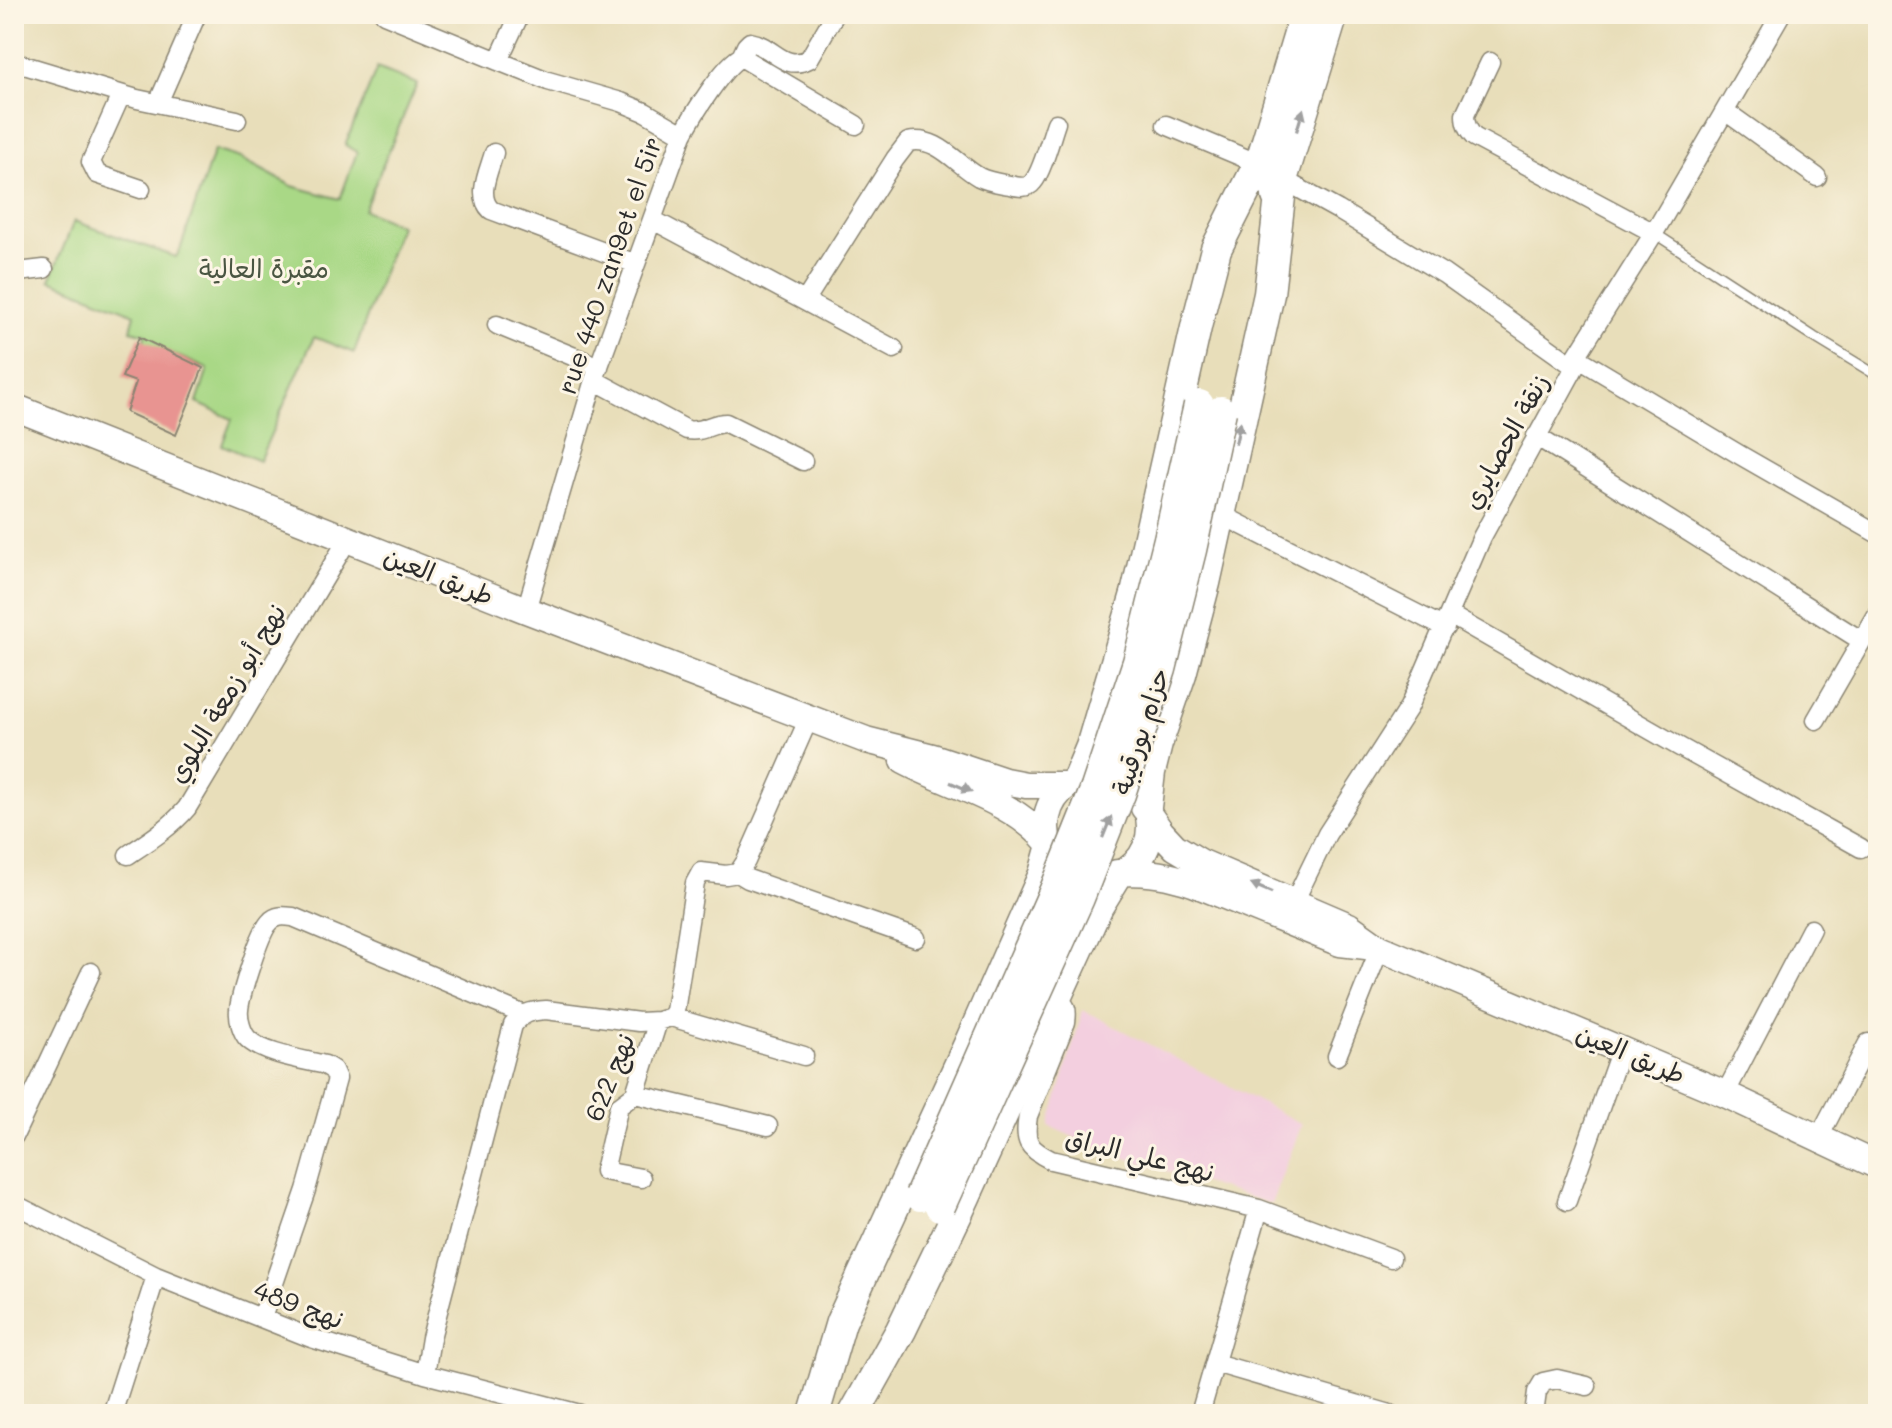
<svg xmlns="http://www.w3.org/2000/svg" width="1892" height="1428" font-family="Mali,'Playpen Sans Arabic',sans-serif">
<style>
.built{fill:#f3cfdf}
.green{fill:#a9d886;stroke:#6a8258;stroke-width:2}
.building{fill:#e89491}
.lines{fill:none;stroke-linecap:round;stroke-linejoin:round}
.service-casing{stroke:#8a8472;stroke-width:12}
.minor-casing{stroke:#8a8472;stroke-width:21}
.secondary-casing{stroke:#8a8472;stroke-width:29}
.trunk-casing{stroke:#8a8472;stroke-width:33}
.service{stroke:#fff;stroke-width:9}
.minor{stroke:#fff;stroke-width:18}
.secondary{stroke:#fff;stroke-width:26}
.trunk{stroke:#fff;stroke-width:30}
.trunk-bridge-casing{stroke:#8a8472;stroke-width:33;stroke-linecap:butt}
.trunk-bridge{stroke:#fff;stroke-width:30}
.oneway{fill:#a0a0a0}
.labels{text-anchor:middle;dominant-baseline:central;stroke-width:6;stroke-linejoin:round;paint-order:stroke}
.street-label{font-size:26px;fill:#2b2b2b;stroke:#fcf5e5}
.park-label{font-size:26px;fill:#4a5642;stroke:#fcf5e5}
</style>
<rect width="100%" height="100%" fill="#fcf5e5"/>
<filter id="ink" filterUnits="userSpaceOnUse"><feTurbulence type="fractalNoise" baseFrequency=".0125" numOctaves="2"/><feDisplacementMap in="SourceGraphic" scale="16" xChannelSelector="R" yChannelSelector="G"/><feConvolveMatrix kernelMatrix="1 2 1 2 8 2 1 2 1" color-interpolation-filters="sRGB"/></filter>
<filter id="wash" filterUnits="userSpaceOnUse"><feTurbulence type="fractalNoise" baseFrequency=".006" numOctaves="4" result="noise"/><feDisplacementMap in="SourceGraphic" scale="32" xChannelSelector="R" yChannelSelector="G"/><feGaussianBlur stdDeviation="1.8" result="paint"/><feColorMatrix in="noise" values="0 0 0 0 0 0 0 0 0 0 0 0 0 0 0 0 0 1.4 0 .05"/><feComposite in="paint" operator="in"/></filter>
<g filter="url(#wash)">
<rect width="100%" height="100%" fill="#e8deba"/>
<path class="built" d="M1083,1010L1302,1124L1271,1204L1107,1152L1049,1126Z"/>
<path class="green" d="M377,68L417,84L364,210L400,225L354,353L314,337L259,461L222,445L232,419L197,403L208,369L143,341L146,334L131,330L135,314L50,280L74,221L176,257L180,250L214,150L240,158L292,186L340,199L357,152L345,145Z"/>
<g id="blocks">
<path class="building" d="M139,337L203,368L176,435L126,412L136,382L122,377Z"/>
</g>
</g>
<g filter="url(#ink)">
<use href="#blocks" fill-opacity="0" stroke="#8a8472" stroke-width="2"/>
<g class="lines">
<g class="service-casing">
<path id="service" d="M1654,233L1814,337L1878,376"/>
</g>
<g class="minor-casing">
<path id="minor" d="M384,14L498,61
M520,14L498,61L548,81L621,102L645,112L683,134L594,380L526,610
M741,57L746,46L750,42C774,46 783,72 809,59L835,14
M14,62L137,99L237,120
M1490,62L1465,115C1465,125 1468,130 1474,137L1654,233
M121,95L91,162L97,174L141,189
M158,103L197,14
M1725,111L1817,177
M1166,125L1259,164
M683,134C693,115 724,65 741,57L856,125
M494,153C489,171 476,196 491,210L636,264
M1282,179L1338,210L1444,274L1575,367
M653,220L894,349
M14,280L18,272L44,269
M805,301L895,159L908,142C937,135 957,165 979,177C989,182 999,183 1010,185C1018,187 1028,189 1033,182C1042,172 1051,137 1056,123
M497,325L599,367
M1576,357L1740,455L1878,534
M594,380L687,430C702,433 711,423 726,423L803,461
M1536,436L1862,641
M1220,514L1445,628
M1450,615L1678,746L1861,848
M1816,720L1878,613
M128,855C149,841 171,827 187,808L348,539
M738,873L748,879L916,938
M1294,902L1327,834L1409,707L1482,537L1575,367L1576,357L1654,233L1781,14
M1055,998C1067,1005 1068,1009 1066,1022L1028,1116C1024,1141 1027,1148 1051,1160L1259,1209L1391,1258
M671,1017L804,1056
M1337,1056L1380,948
M635,1094L768,1126
M1725,1094L1811,929
M14,1136L91,972
M1818,1139L1868,1043
M641,1178L604,1171L619,1106L635,1094L658,1021L671,1017L675,1011L695,883L701,872L726,875L738,873L746,861L809,718
M1567,1201L1621,1049
M14,1204L156,1276L311,1338L425,1374L580,1414
M262,1318L306,1190L337,1079L333,1070L325,1065C305,1060 263,1054 248,1039C242,1033 238,1019 239,1010C240,996 260,931 270,922C276,915 284,916 293,917L522,1014
M1215,1363L1390,1414
M425,1374L431,1338L513,1025C523,1013 530,1011 546,1010L639,1022L658,1021
M112,1414L156,1276
M1200,1414L1259,1209
M1534,1414L1537,1392L1543,1382L1557,1379L1587,1386"/>
</g>
<g class="secondary-casing">
<path id="secondary" d="M14,407L526,610L866,740L933,757L1005,781L1026,785H1067
M904,761C953,787 1011,799 1048,842
M1046 827a52 52 0 1 1 104 0a52 52 0 1 1-104 0Z
M1149,815L1161,832L1175,847L1200,862L1349,926L1380,948L1725,1094L1878,1166
M1125,872C1150,872 1168,875 1193,883L1340,943L1375,947"/>
</g>
<g class="trunk-casing">
<path id="trunk" d="M1255,181L1305,14
M1277,196L1333,14
M1078,778L1091,747L1136,594L1197,323L1216,249L1259,164
M1146,807L1150,772L1157,744L1181,674L1205,583L1269,294L1282,179
M814,1414L841,1322L970,1042L1044,874L1051,849
M854,1414L901,1330L958,1212L1098,906L1117,875"/>
</g>
<use href="#service" class="service"/>
<use href="#minor" class="minor"/>
<use href="#secondary" class="secondary"/>
<use href="#trunk" class="trunk"/>
<g class="trunk-bridge-casing">
<path id="trunk-bridge" d="M920,1196L1055,890L1096,788L1138,662L1169,539L1199,405
M940,1206L1079,898L1120,794L1161,669L1191,550L1221,411"/>
</g>
<use href="#trunk-bridge" class="trunk-bridge"/>
</g>
<defs><path id="oneway-solid" d="M-6-.8H1V-3.2L6.5 0L1 3.2V.8H-6Z" transform="scale(2)"/></defs>
<g class="oneway">
<use href="#oneway-solid" transform="translate(1300 120) rotate(-73)"/>
<use href="#oneway-solid" transform="translate(1238 433) rotate(-77)"/>
<use href="#oneway-solid" transform="translate(961 787) rotate(23)"/>
<use href="#oneway-solid" transform="translate(1107 827) rotate(-68)"/>
<use href="#oneway-solid" transform="translate(1261 888) rotate(-157)"/>
</g>
</g>
<g class="labels">
<g class="street-label">
<text transform="translate(609 265) rotate(-71)">rue 440 zan9et el 5ir</text>
<text transform="translate(1505 441) rotate(-61)">زنقة الحصايري</text>
<text transform="translate(439 575) rotate(22)">طريق العين</text>
<text transform="translate(226 693) rotate(-59)">نهج أبو زمعة البلوي</text>
<text transform="translate(1140 731) rotate(-72)">حزام بورقيبة</text>
<text transform="translate(1631 1053) rotate(23)">طريق العين</text>
<text transform="translate(609 1077) rotate(-68)">نهج 622</text>
<text transform="translate(1140 1154) rotate(14)">نهج علي البراق</text>
<text transform="translate(299 1304) rotate(20)">نهج 489</text>
</g>
<g class="park-label">
<text x="264" y="268">مقبرة العالية</text>
</g>
</g>
<rect width="1892" height="1428" fill="none" stroke="#fcf5e5" stroke-width="48"/>
</svg>
